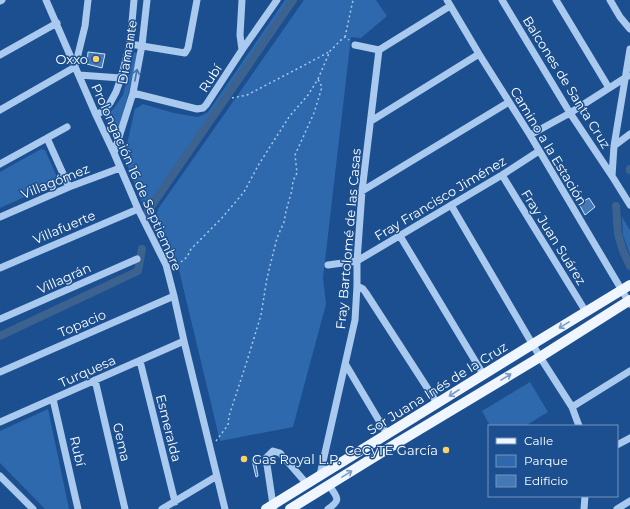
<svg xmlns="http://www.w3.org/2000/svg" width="630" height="509" font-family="Montserrat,sans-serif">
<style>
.green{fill:#2e69ad}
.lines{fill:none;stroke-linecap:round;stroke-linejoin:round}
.canal{stroke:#3c6290;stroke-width:8}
.building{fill:#4478b7;stroke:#cfe3fa}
.path{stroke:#a9c9ee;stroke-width:1.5;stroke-dasharray:2 3;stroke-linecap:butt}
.minor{stroke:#a9c9ee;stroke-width:7}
.major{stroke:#f0f6ff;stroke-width:10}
.oneway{stroke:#4674ac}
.oneway2{stroke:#7b9ac1}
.poi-dot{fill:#ffd166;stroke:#1b4f8f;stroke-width:1.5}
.labels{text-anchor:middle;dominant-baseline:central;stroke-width:3;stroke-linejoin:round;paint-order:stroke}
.street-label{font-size:13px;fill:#fff;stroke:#1b4f8f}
.poi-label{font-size:13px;fill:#fff;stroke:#1b4f8f;text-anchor:end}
</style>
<rect width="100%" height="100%" fill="#1b4f8f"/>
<path class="green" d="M285,0H290L149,203L143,205L124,157L135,109L143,104L174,113L197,117L203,115L208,112Z
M304,0H376L387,16L361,38L351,37L323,278L326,304L293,427L220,441L178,266L154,221L158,209Z
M134,52L137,53L139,55L118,131L113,132L106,117L115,107L123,95Z
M41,149L45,150L58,179L56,183L0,208V172Z
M622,217L630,230V255L623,235Z
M530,382L548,412L525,426H490L482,411Z
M48,409L69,509H45L0,463V431Z"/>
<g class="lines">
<path class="canal" d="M630,170V169
M616,206L618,234L623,251L630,266
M146,218L148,211L293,0
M0,336L138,271L142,249"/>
</g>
<path class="building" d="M88,52L105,54L102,68L87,64Z
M589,198L595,207L585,215L579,204Z
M255,459L258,476L256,477L252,460Z"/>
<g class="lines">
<path class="path" d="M345,37L353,0
M232,98L247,95L297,69L329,52
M175,270L181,262L187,257L191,249L221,219L244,192L259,164L289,117L308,95L318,79L330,51L342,39L345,37L349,40
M216,441L228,425L229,416L247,361L261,315L267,278L277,238L284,222L286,211L292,190L293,181L297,173L295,155L314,113L322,87L318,79"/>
<path class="minor" d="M46,0L96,115L114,153L138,209L166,265L174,296L184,341L225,509
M242,0L240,35L242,50
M447,0L479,54L530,135L630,304
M502,0L570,113L612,176L630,205
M556,0L609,88
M610,0L620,17L630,29
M0,1L2,0
M130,44L185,53L188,48L197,0
M355,45L379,50L450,6
M0,55L57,23
M79,75L121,78
M133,93L197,109L203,108L206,105L242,50L277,0
M0,110L75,67L85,26L88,0
M96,115L103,111L110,103L116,92L121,78L130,44L134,0
M371,121L479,54
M530,135L570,113L628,76
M47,138L69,187
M614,146L630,134
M114,153L133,93L142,45L147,0
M0,164L67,127
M502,175L586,312
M612,176L614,146L630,49
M362,191L509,102
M451,205L540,357L572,407L579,426
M0,217L69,187L120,168
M400,236L483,374
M328,265L357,261L502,175L539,151
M0,268L138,209
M357,286L363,289L366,293L437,403
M0,319L137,259
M140,361L175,502
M346,365L387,434
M0,372L174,296
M95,380L125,509
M53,399L78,509
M572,407L630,371
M0,422L184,341
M617,445L630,438
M320,475L355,320L357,286V261L362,191L379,50
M0,476L33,509
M274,507L273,505L266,458L273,451L280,453L307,484
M162,509L217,476
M328,509C342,499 337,498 329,485
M584,509L585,496
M617,509L630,501"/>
<path class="major" d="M266,509L533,344L630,285
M290,509L397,443L540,357L630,300"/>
</g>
<defs><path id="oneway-shaft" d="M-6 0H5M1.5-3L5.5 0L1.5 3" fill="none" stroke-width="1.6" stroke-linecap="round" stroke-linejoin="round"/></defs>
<use class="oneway" href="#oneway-shaft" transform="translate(136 75) rotate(-79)"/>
<g class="oneway2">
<use href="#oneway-shaft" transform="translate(564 325) rotate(149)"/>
<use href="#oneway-shaft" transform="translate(506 377) rotate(-31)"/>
<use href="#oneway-shaft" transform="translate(454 393) rotate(147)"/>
<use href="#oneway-shaft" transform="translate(347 474) rotate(-32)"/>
</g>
<g class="poi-dot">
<circle cx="96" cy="59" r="4"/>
<circle cx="446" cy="450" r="4"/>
<circle cx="244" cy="459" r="4"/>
</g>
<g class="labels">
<g class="street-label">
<text transform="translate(127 52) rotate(-81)">Diamante</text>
<text transform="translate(210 78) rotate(-57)">Rubí</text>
<text transform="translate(567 82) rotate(58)">Balcones de Santa Cruz</text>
<text transform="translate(549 146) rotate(59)">Camino a la Estación</text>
<text transform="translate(137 177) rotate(66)">Prolongación 16 de Septiembre</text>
<text transform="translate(55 181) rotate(-22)">Villagómez</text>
<text transform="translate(440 198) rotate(-31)">Fray Francisco Jiménez</text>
<text transform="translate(64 227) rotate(-23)">Villafuerte</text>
<text transform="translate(554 237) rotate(58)">Fray Juan Suárez</text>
<text transform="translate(348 239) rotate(-85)">Fray Bartolomé de las Casas</text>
<text transform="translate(64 278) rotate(-24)">Villagrán</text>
<text transform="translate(82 323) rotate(-23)">Topacio</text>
<text transform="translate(87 371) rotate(-24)">Turquesa</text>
<text transform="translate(437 388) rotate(-32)">Sor Juana Inés de la Cruz</text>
<text transform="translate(169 428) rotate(76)">Esmeralda</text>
<text transform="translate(122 442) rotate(77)">Gema</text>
<text transform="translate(78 451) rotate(77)">Rubí</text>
</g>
<g class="poi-label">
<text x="88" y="59">Oxxo</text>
<text x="438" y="450">CeCyTE García</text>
<text x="252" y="459" text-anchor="start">Gas Royal L.P.</text>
</g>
</g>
<rect x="488" y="425" width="130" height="72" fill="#1b4f8f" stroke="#7695bc"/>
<rect x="496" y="438" width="20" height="6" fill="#f0f6ff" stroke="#7695bc"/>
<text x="524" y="445" font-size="12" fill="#ffffff">Calle</text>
<rect x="496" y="455" width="20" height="12" fill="#2e69ad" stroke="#7695bc"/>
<text x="524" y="465" font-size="12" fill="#ffffff">Parque</text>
<rect x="496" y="475" width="20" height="12" fill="#4478b7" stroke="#7695bc"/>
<text x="524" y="485" font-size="12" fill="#ffffff">Edificio</text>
</svg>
